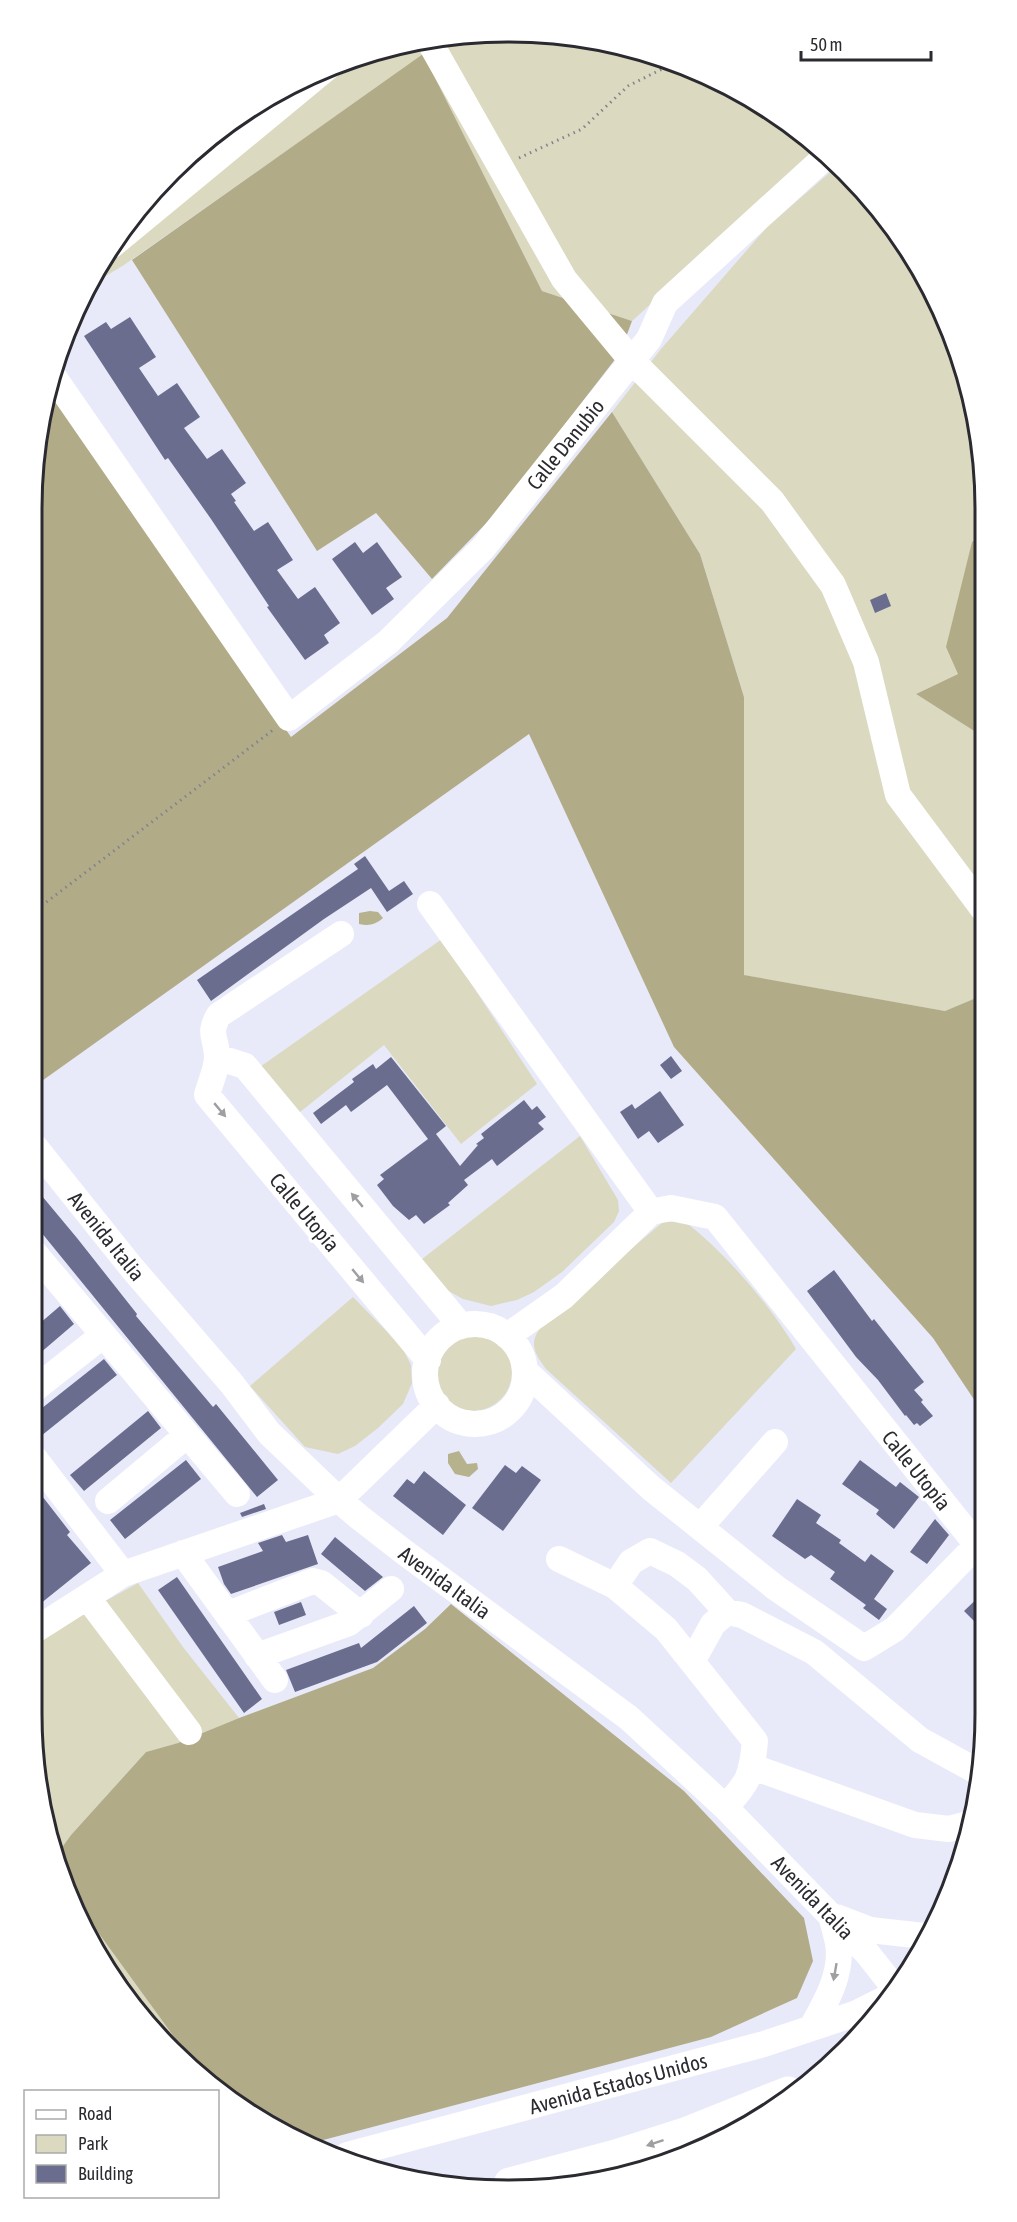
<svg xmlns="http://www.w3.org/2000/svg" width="1017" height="2222" font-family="'Asap Condensed',sans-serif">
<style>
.green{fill:#dbd9c0}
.forest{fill:#b1ac87}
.water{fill:#b6b28d}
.building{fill:#6a6d8e}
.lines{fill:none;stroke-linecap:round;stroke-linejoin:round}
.path{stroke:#82838e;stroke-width:3;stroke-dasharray:1.5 4.5;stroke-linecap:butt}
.minor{stroke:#fff;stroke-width:26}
.highway{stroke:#fff;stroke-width:33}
.oneway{fill:#9f9fa2}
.labels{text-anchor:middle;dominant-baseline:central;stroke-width:6;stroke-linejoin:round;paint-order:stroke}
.street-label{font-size:21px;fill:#2a2a30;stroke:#fff}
.rim{fill:none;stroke:#2a2a30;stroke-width:3}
</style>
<rect width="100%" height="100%" fill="#e8eafa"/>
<path class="green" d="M508,32L601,41L691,68L799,130L820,151L632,321L542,291L423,55L124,265L89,286L112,244L171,171L243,112L326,68L415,41Z
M836,167L887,218L949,326L981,446L982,534L972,542L958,674L916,694L982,736L983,995L945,1011L743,975L744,697L700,554L612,412L661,349L767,227Z
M442,939L537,1084L461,1144L384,1045L295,1116L257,1069Z
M580,1136L618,1200L619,1211L614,1222L562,1272L534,1292L517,1300L491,1306L463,1299L445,1289L417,1263Z
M684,1221C724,1251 771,1306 796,1349L671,1483L546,1369C531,1349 529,1340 546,1321L663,1222Z
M353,1297L402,1347L411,1365L412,1383L403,1404L378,1428L355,1446L338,1454L305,1447L250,1386Z
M434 1372a39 39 0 1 1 78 0a39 39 0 1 1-78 0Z
M138,1583L183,1647L239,1718L178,1743L146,1752L71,1835L55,1857L32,1713V1648L48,1633Z
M68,1891L193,2063L150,2028L95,1952Z"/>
<path class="forest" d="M423,54L542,291L632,321L620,353L497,512L432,579L376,513L317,551L132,260Z
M49,387L291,737L447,618L612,412L700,554L744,697V975L945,1011L983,995L985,1416L933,1338L674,1047L529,734L32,1088V508L41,416Z
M982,534V736L916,694L958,674L946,647L972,542Z
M451,1604L684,1791L804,1918L813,1961L797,1998L711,2037L312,2143L270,2127L193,2063L68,1891L57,1867L55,1857L71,1835L146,1752L178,1743L239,1718L373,1668L425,1629Z"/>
<path class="water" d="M370,911L378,912L383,918C375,925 369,926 359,924V913Z
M459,1451L467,1464L477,1463L478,1469L469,1477L455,1474L448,1463V1454Z"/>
<path class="building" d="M130,317L156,357L139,368L158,396L177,383L200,417L184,428L207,459L222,449L246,483L231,494L236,501L234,502L254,531L268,522L293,560L277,570L298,599L315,587L340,623L324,635L329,643L305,660L267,607L269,606L211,519L168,458L165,460L84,336L106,322L111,329Z
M355,542L363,553L377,542L402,577L386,588L394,599L372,615L332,559Z
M886,593L891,606L875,613L870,600Z
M365,856L389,891L404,881L413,894L387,912L371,888L324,919L211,1001L197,980L358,869L354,864Z
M671,1056L682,1071L671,1079L660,1065Z
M391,1057L446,1126L436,1134L460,1166L478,1145L476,1144L484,1138L481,1134L524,1100L532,1110L537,1106L546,1117L538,1123L544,1129L497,1166L492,1159L464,1180L468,1185L448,1203L450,1205L424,1224L416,1215L409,1220L393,1206L377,1185L384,1179L380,1175L428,1139L387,1085L351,1112L346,1105L321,1124L313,1113L354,1082L352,1079L373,1064L376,1069Z
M660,1091L684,1125L658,1143L649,1131L638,1139L620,1112L632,1104L635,1109Z
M32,1184L77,1238L137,1314L136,1316L213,1407L216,1404L278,1480L257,1497L32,1221Z
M834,1270L872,1321L874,1319L924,1382L914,1390L923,1400L921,1402L933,1416L920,1426L917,1423L914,1425L906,1415L905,1416L878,1380L856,1357L807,1291Z
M60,1306L74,1324L32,1360V1330Z
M104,1359L117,1375L41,1436L32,1424V1416Z
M148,1411L161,1428L84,1491L70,1475Z
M186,1460L201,1479L125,1539L110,1520Z
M860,1460L896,1487L900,1482L919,1497L894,1529L876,1514L879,1510L842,1484Z
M505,1465L516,1473L522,1466L541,1480L503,1531L472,1508Z
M424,1471L466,1505L443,1535L393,1496L407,1479L414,1484Z
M32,1483L70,1532L67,1535L91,1563L40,1604L32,1594Z
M797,1499L821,1515L816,1523L841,1540L839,1543L865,1562L871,1554L894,1571L874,1599L887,1609L879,1620L863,1608L866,1605L830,1579L835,1572L811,1555L805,1559L772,1536Z
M264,1504L266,1509L242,1517L240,1513Z
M935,1519L949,1535L927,1564L910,1552Z
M282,1535L286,1542L308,1535L318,1564L231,1594L224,1584L218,1567L263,1551L258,1543Z
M335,1537L383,1577L365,1591L321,1554Z
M177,1577L262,1699L244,1713L158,1590Z
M985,1591V1632L964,1611Z
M301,1602L306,1615L279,1625L274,1612Z
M414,1606L427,1623L377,1662L295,1692L286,1670L359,1643L361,1648Z"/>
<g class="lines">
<path class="path" d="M519,158L582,129L628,86L674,63
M32,913L273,730"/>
<path class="minor" d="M428,39L564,279L632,361L772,501L833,585L866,662L898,795L983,909
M111,246L328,67
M53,376L289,718L388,642L483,548L649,339L665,303L825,157
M430,904L651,1212
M341,934L219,1015C207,1034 217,1038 217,1057C217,1069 210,1083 207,1095L428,1360
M217,1057L245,1066L461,1326
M32,1143L132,1268L232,1384L269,1433L339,1500L359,1517L404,1552L629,1718L725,1807L867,1953L893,1986
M32,1250L237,1494
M425 1374a50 50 0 1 1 100 0a50 50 0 1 1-100 0Z
M507,1336L564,1296L651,1212L671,1208L715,1217L977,1545L895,1629L864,1648L776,1588L651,1488L525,1371
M32,1391L102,1336
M32,1455L123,1574L339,1500L437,1405
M108,1501L187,1435
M700,1527L775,1442
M183,1553L275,1680
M559,1559L615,1586L666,1629L755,1741C752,1774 749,1783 725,1807
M615,1586L631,1562L650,1551L677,1564L697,1579L727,1612
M87,1597L189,1732
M228,1614L313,1581L321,1583L361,1615
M32,1632L123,1574
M257,1656L349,1623L391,1589
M693,1660L713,1624L727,1612L742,1615L814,1652L920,1740L980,1773
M753,1767L915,1825L949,1829L971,1823
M836,1917L870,1930L924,1936
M812,2027C826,2002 843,1973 838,1943C836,1933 833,1924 831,1915
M347,2155L764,2044L857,2013L885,1999"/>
<path class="highway" d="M510,2184L616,2156L685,2134L788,2093"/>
</g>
<defs><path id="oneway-solid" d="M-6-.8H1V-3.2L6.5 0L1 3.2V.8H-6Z" transform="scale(1.5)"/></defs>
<g class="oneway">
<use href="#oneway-solid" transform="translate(220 1110) rotate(50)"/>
<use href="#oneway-solid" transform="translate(357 1200) rotate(-130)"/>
<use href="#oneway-solid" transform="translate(358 1276) rotate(50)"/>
<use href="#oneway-solid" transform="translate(835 1972) rotate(100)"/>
<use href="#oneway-solid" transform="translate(655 2143) rotate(162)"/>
</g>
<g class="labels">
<g class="street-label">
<text transform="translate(565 444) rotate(-51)">Calle Danubio</text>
<text transform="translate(305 1212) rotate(50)">Calle Utopía</text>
<text transform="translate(107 1236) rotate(51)">Avenida Italia</text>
<text transform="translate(917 1470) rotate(51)">Calle Utopía</text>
<text transform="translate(445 1582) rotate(36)">Avenida Italia</text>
<text transform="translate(813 1897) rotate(46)">Avenida Italia</text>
<text transform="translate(618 2083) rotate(-15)">Avenida Estados Unidos</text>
</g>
</g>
<path d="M0 0H1017V2222H0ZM508 42H509A466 466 0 0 1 975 508V1714A466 466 0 0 1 509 2180H508A466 466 0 0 1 42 1714V508A466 466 0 0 1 508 42Z" fill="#fff" fill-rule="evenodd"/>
<path class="rim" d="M508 42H509A466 466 0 0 1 975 508V1714A466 466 0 0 1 509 2180H508A466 466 0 0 1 42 1714V508A466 466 0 0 1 508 42Z"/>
<rect x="24" y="2090" width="195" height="108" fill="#ffffff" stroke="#aaaaac" stroke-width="1.5"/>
<rect x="36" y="2110" width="30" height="9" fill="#ffffff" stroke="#aaaaac" stroke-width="1.5"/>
<text x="78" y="2120" font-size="18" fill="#2a2a30">Road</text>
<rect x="36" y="2135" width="30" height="18" fill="#dbd9c0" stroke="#aaaaac" stroke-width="1.5"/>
<text x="78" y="2150" font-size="18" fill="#2a2a30">Park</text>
<rect x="36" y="2165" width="30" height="18" fill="#6a6d8e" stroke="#aaaaac" stroke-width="1.5"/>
<text x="78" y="2180" font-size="18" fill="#2a2a30">Building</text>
<path d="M801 51v9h130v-9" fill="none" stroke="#2a2a30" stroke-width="3"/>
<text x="810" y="51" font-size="18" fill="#2a2a30" stroke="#ffffff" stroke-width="4.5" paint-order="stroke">50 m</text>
</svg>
